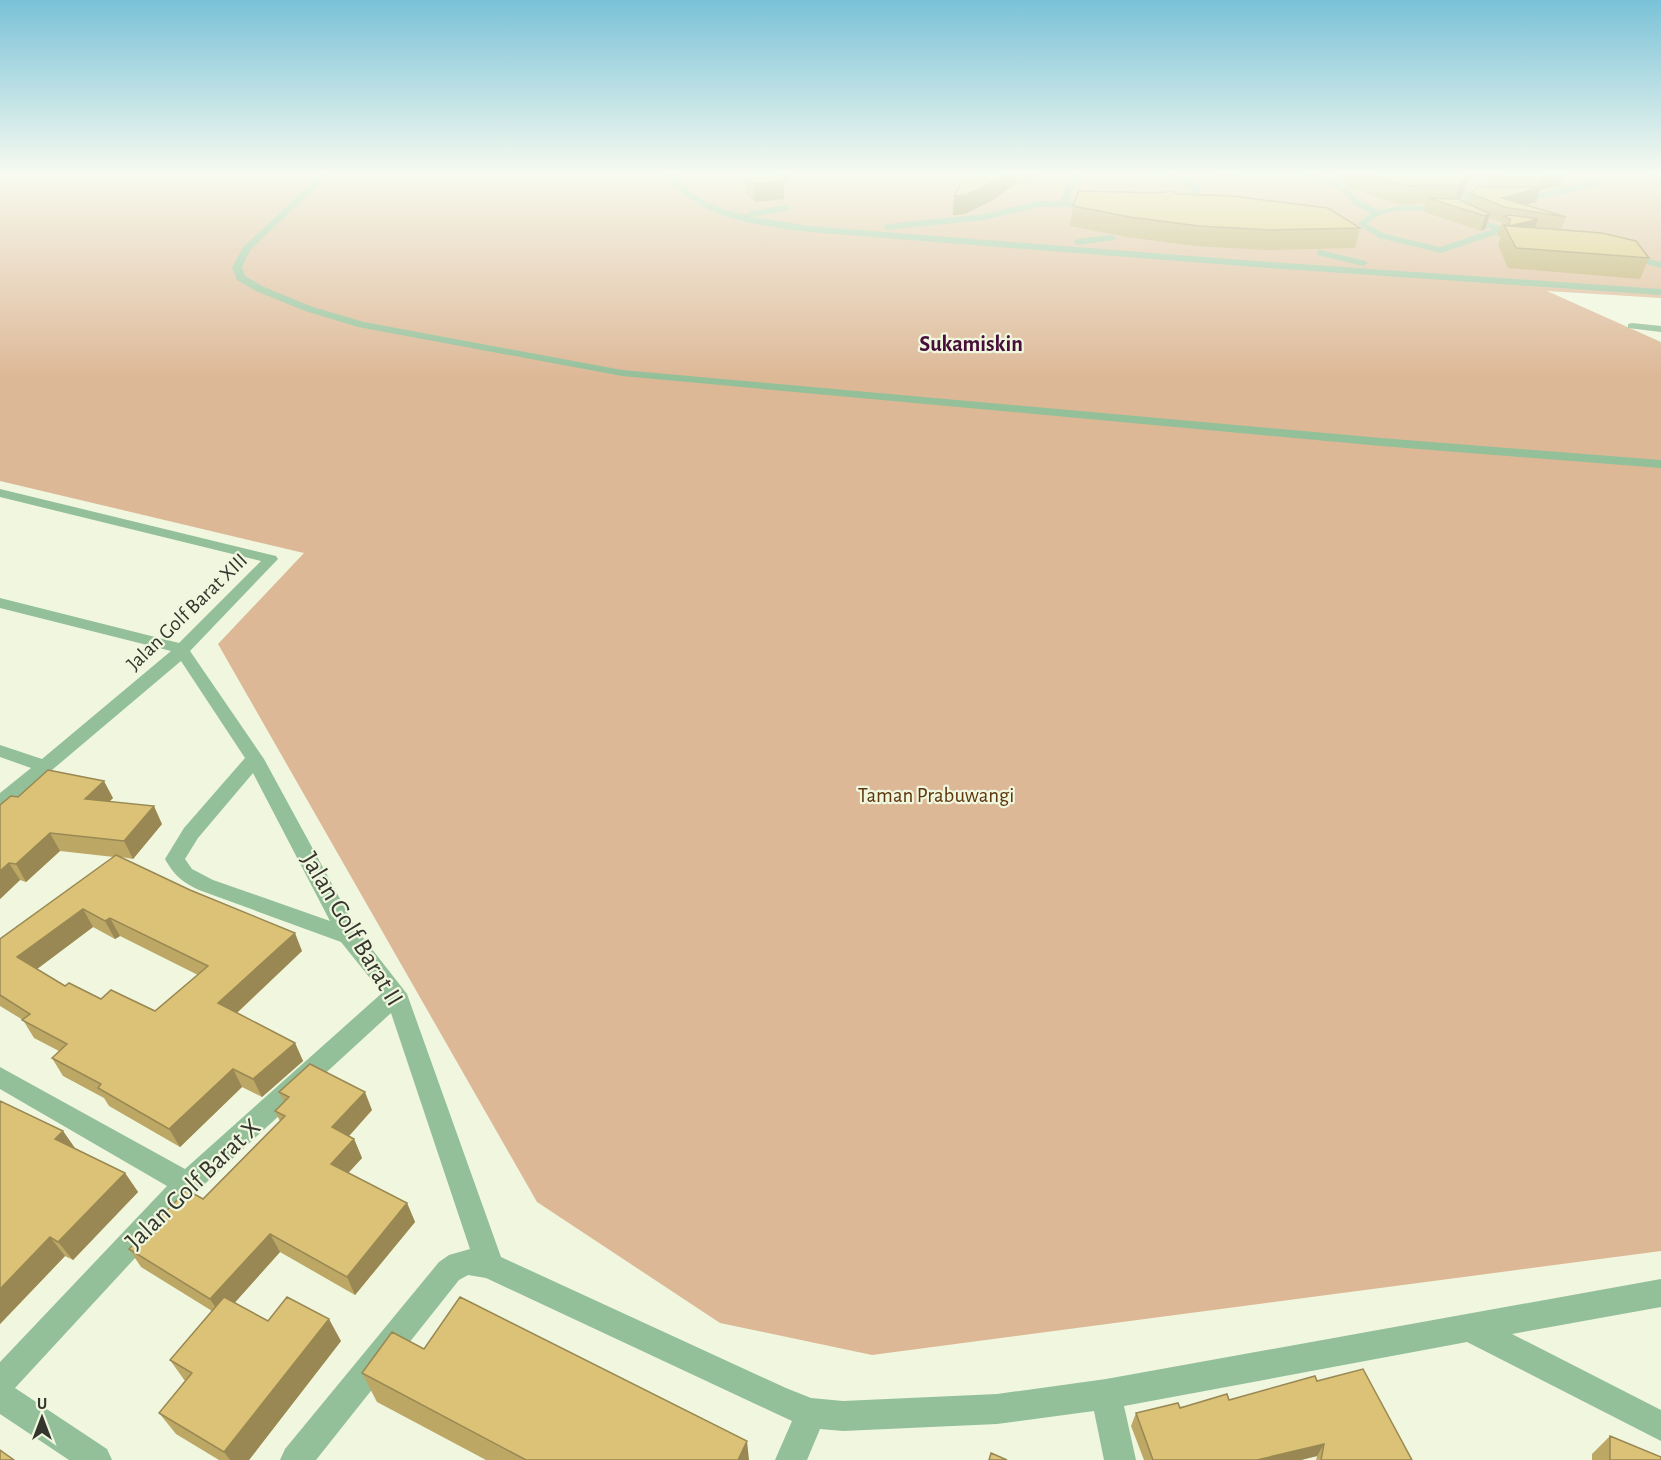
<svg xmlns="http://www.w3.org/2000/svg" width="1661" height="1460" font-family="'Alegreya Sans',sans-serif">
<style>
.green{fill:#ddb897}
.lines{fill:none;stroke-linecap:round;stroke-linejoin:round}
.minor{fill:#93bf99;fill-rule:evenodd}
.wall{fill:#bca765;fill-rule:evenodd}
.shaded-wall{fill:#998853}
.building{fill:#dbc276;stroke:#998853;stroke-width:1.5;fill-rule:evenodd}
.labels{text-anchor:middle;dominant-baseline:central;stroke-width:4.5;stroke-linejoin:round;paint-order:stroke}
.street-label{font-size:21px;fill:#34362d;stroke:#f0f7de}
.park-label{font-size:21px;fill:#5d360b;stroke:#f0f7de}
.far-district-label{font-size:22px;font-weight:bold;fill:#460f3a;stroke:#f0f7de}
.near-street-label{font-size:26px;fill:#34362d;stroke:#f0f7de}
</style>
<rect width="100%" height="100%" fill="#f0f7de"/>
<path class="green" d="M0,174H1661V298L1547,291L1661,342V1251L872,1355L720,1323L537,1202L218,644L304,553L0,481Z"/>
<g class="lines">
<path class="minor" d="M322,174H330L251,249L242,267L245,276L264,287L313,307L364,322L622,370L1381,438L1661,460V468L1381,446L622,376L358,327L305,311L256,291L237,280L232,267L244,246Z
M666,174H674C690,198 717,208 745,215L749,212L786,205L789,206V210L752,217L809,226L1255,261L1661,289V295L1255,267L809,232C759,225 696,220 666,174Z
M1072,174H1080L1068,202H1097L1101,205L1100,207H1038L984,220L887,230L883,227L887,224L984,214L1038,201L1060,202Z
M1164,174L1185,176L1199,185C1203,202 1186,208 1172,207V203L1190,197L1192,188Z
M1299,174H1311L1332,180L1335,174H1343L1339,182L1360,201L1379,210L1402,206H1453L1466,197L1438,174H1447L1475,197L1462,208L1483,221L1527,234L1522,237L1503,232L1441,253L1379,238L1357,224L1371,213L1354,205L1349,198L1332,185ZM1453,210L1477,225L1493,229L1440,247L1385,234L1367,224C1389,202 1425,214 1453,210Z
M1645,174H1661V178L1646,176Z
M1599,180L1603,182L1602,184C1581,189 1529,206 1511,195L1515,192L1537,193Z
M1112,235L1117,238L1115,240L1078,245L1073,242L1078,239Z
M1320,250L1366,261L1368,263L1363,266L1317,255V251Z
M1622,253L1661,262V268L1622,257Z
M1632,323L1661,326V332L1628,328V324Z
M0,489L276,556L278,559L190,651L264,759L357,930L407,994L501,1257L786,1388L811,1398L843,1401L997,1394L1106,1379L1661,1279V1307L1512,1334L1661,1410V1441L1467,1342L1124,1406L1136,1460H1104L1094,1411L997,1424L843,1431L820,1429L807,1460H775L792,1421L486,1278L468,1275L459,1280L316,1460H280L285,1449L439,1262L449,1255L470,1249L391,1013L196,1192L15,1388L107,1449L112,1460H69L0,1414V1362L167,1186L0,1089V1067L185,1169L382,993L341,942L199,890C182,882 174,875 165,859L184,828L245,758L181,661L7,808L0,810V793L31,768L0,757V745L42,759L171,651L0,608V598L179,643L261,561L0,497ZM253,773L330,921L213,880L192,869L185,859L198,838Z"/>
</g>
<path class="wall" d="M745,174H794L784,184V199L755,202L747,195L745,188Z
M967,174H1035L1034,185L1015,184L995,199L965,214L953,215L954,196Z
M1133,174H1163L1162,175Z
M1201,174H1298L1216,176Z
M1344,174H1564L1560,186L1540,190L1536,202L1525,205L1566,217L1561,230L1649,258L1640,279L1508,268L1498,245L1501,237L1497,236L1502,222L1489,218L1485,229L1481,231L1424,212L1426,204L1400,205L1349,188L1342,182ZM1465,176L1494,187L1470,193L1467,203L1459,199L1462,197L1468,178Z
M1178,194L1360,228L1355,248L1266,250L1195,246L1127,237L1070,226L1073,206Z
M18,797L113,798L110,801L162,824L133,859L121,857L302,951L237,1013L295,1043L303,1061L262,1097L242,1087L180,1147L109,1106L104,1098L63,1076L52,1058L59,1051L34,1038L23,1020L0,1006V939L114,857L60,851L26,882L20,880L0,899ZM93,927L115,939L120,936L198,975L155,1011L101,999L65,986L37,969Z
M279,1092L372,1110L349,1136L354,1139L362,1158L348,1173L407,1203L415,1222L355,1295L280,1252L234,1303L268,1321L341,1341L249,1460H219L176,1434L159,1413L185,1381L170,1360L212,1311L141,1267L129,1249L203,1199L280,1121L275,1111L284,1102Z
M0,1101L63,1131L75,1148L125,1173L138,1192L73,1260L65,1256L0,1324Z
M424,1349L749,1460H486L377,1402L362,1373Z
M1317,1381L1412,1460H1316L1317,1456L1301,1460H1144L1131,1426L1136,1413L1229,1400Z
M1610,1436L1661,1460H1592V1454Z"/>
<path class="shaded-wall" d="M778,174H794L784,184V199L755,202L754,184Z
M1006,174H1016L1015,184L995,199L965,214L953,215L954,196Z
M1557,174H1564L1560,186L1540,190L1536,202L1513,208L1502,198L1538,188L1542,177Z
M1468,178L1462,197L1453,203L1459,184Z
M1490,214L1485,229L1481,231L1485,216Z
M1538,219L1531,239L1510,226Z
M104,781L113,798L94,816L85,799Z
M154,806L162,824L133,859L124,841Z
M50,833L60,851L26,882L16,864Z
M9,863L20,880L0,899V871Z
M83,909L93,927L29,975L17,957Z
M110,918L120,936L115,939L105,921Z
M295,933L302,951L227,1022L218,1003Z
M295,1043L303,1061L262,1097L253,1079Z
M233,1069L242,1087L180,1147L169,1129Z
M365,1092L372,1110L340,1146L332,1127Z
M63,1131L76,1150L55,1139Z
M354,1139L362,1158L339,1183L331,1164Z
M125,1173L138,1192L73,1260L58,1242Z
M407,1203L415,1222L355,1295L347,1277Z
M270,1234L280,1252L222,1317L210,1299Z
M50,1237L65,1256L0,1324V1289Z
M329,1319L341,1341L249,1460H230L224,1452Z
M747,1441L749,1460H738Z
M1324,1444L1317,1456L1301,1460H1257Z"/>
<path class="building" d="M746,174H780L784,181L754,184L746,177Z
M967,174H1006L997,180L966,195L954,196Z
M1367,174H1462L1468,178L1459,184L1405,186Z
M1500,174H1557L1542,177H1502L1503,175Z
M1478,187H1541L1502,198L1566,217L1504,207L1470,193Z
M1079,191L1159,193L1172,191L1178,194L1231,196L1328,208L1360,228L1270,230L1199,226L1130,217L1073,206Z
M1428,198L1458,199L1490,214L1485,216Z
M1510,215L1538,219L1510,226L1602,233L1636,241L1649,258L1516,248L1504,225L1509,226L1510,219L1504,216Z
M48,770L104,781L85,799L154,806L124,841L50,833L16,864L9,863L0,871V805L11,796L18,797Z
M116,855L190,890L295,933L218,1003L295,1043L253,1079L233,1069L169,1129L98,1088L101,1084L52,1058L67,1044L22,1020L30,1014L0,995V939ZM83,909L105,921L110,918L208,966L155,1011L111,990L101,999L69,983L65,986L17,957Z
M310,1064L365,1092L332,1127L354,1139L331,1164L407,1203L347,1277L270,1234L210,1299L129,1249L187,1190L203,1199L285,1116L275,1111L289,1097L279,1092Z
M0,1101L63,1131L55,1139L125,1173L58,1242L50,1237L0,1289Z
M224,1297L268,1321L287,1297L329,1319L224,1452L159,1413L192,1373L170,1360Z
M460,1297L747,1441L738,1460H526L362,1373L392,1332L424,1349Z
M1363,1369L1412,1460H1321L1324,1444L1257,1460H1153L1136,1413L1178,1403L1180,1408L1227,1394L1229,1400L1315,1376L1317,1381Z
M1610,1436L1661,1457V1460H1610Z
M0,1450L14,1460H0Z
M991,1453L1007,1460H989Z"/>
<linearGradient id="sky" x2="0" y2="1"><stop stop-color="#7ac2d8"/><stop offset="0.46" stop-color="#f8fbf0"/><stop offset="1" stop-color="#f8fbf0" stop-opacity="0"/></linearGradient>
<rect width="1661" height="378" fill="url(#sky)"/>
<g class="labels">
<g class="street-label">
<text transform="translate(187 612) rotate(-44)">Jalan Golf Barat XIII</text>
</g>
<g class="park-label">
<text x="936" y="795">Taman Prabuwangi</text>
</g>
<g class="far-district-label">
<text x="971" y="344">Sukamiskin</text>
</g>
<g class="near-street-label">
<text transform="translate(352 929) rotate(59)">Jalan Golf Barat II</text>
<text transform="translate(193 1184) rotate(-44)">Jalan Golf Barat X</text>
</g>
</g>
<g transform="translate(42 1418)" stroke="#f0f7de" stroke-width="4.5" paint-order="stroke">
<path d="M0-4.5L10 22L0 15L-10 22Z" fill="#34362d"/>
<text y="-9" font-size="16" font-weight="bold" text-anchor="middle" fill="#34362d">U</text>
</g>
</svg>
